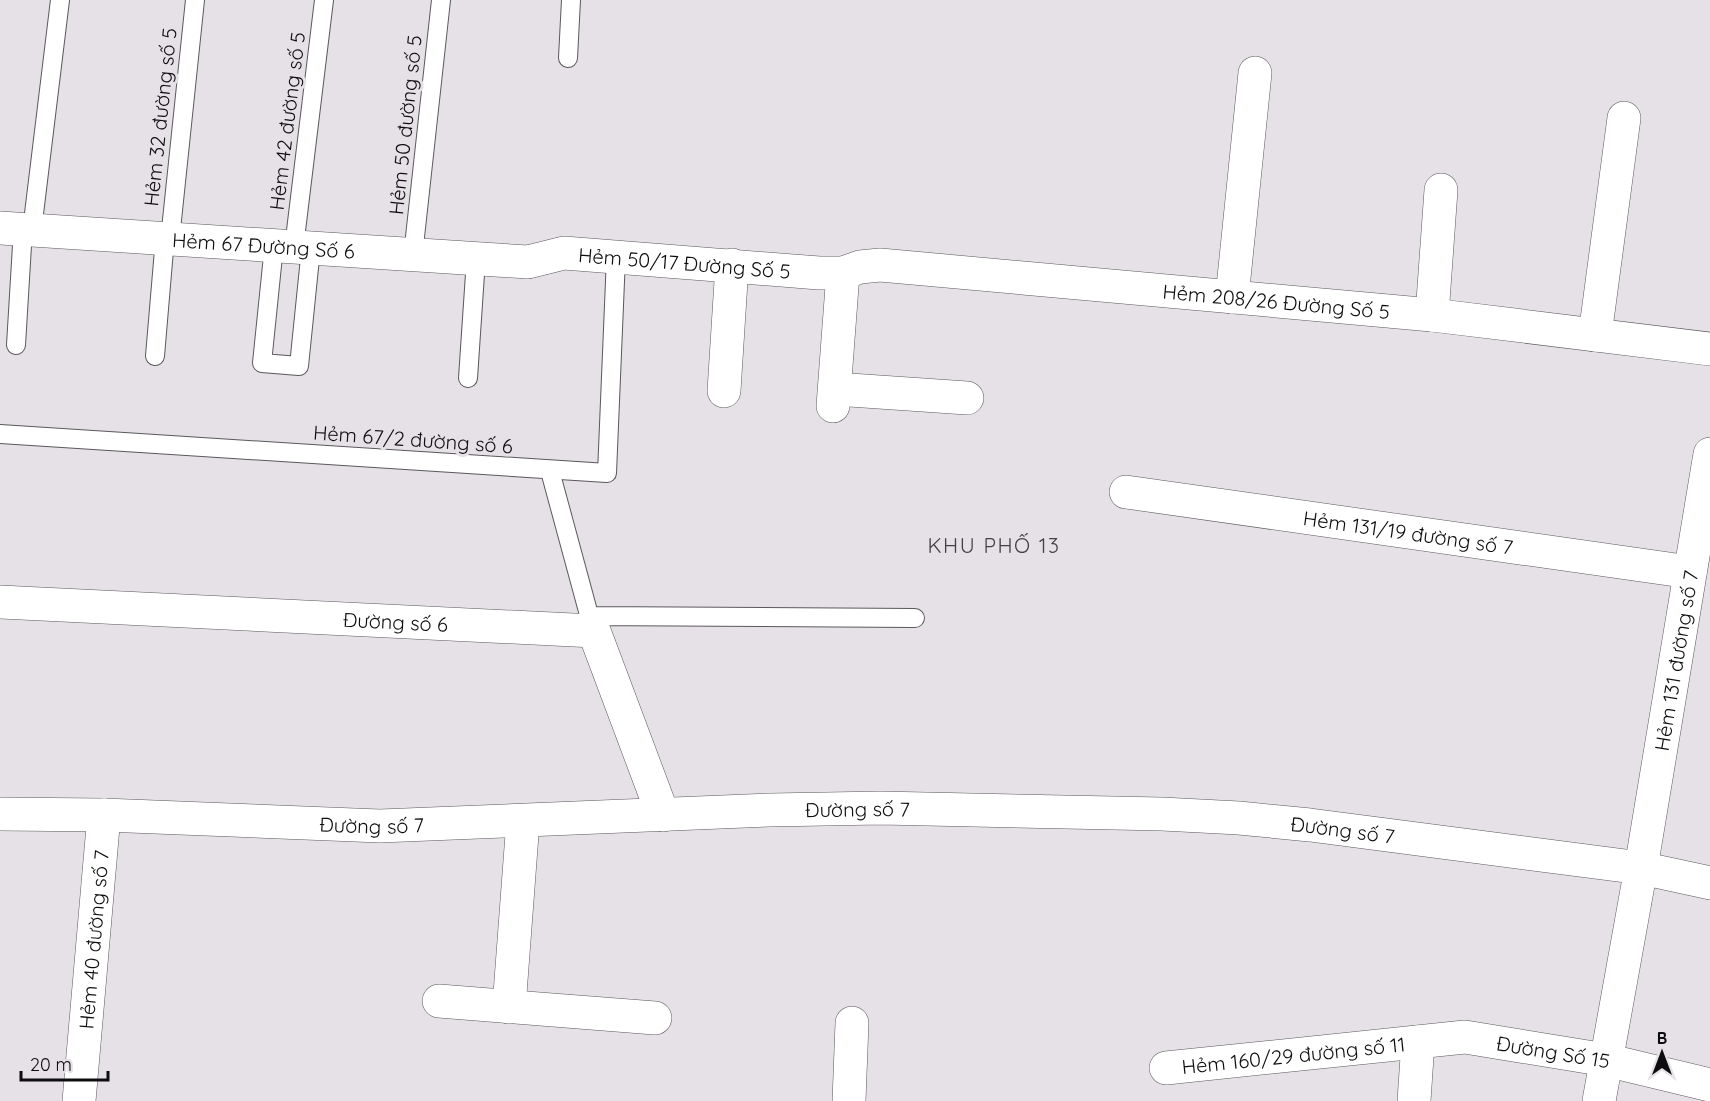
<svg xmlns="http://www.w3.org/2000/svg" width="1710" height="1101" font-family="Quicksand,sans-serif">
<style>
.lines{fill:none;stroke-linecap:round;stroke-linejoin:round}
.service-casing{stroke:#5b585c;stroke-width:20}
.minor-casing{stroke:#5b585c;stroke-width:34}
.service{stroke:#fff;stroke-width:18}
.minor{stroke:#fff;stroke-width:33}
.labels{text-anchor:middle;dominant-baseline:central;stroke-width:6;stroke-linejoin:round;paint-order:stroke}
.street-label{font-size:20px;fill:#0d0c0e;stroke:#e5e1e6}
.neighbourhood-label{font-size:21px;letter-spacing:1.5px;fill:#444145;stroke:#e5e1e6}
</style>
<rect width="100%" height="100%" fill="#e5e1e6"/>
<g class="lines">
<g class="service-casing">
<path id="service" d="M568,58L571,0
M32,230L60,0
M170,239L195,0
M274,246L262,363L299,366L311,248
M294,247L324,0
M413,255L441,0
M16,345L23,229
M155,356L165,238
M468,378L476,259
M0,434L607,473L616,257
M550,471L592,626
M589,616L915,618"/>
</g>
<g class="minor-casing">
<g id="minor">
<path id="s1" d="M0,228L528,262L564,253L819,273H843L860,267L880,265L1432,315L1710,349"/>
<path d="M1232,297L1255,73"/>
<path d="M1432,315L1441,190"/>
<path d="M1595,335L1624,118"/>
<path d="M835,389L967,398"/>
<path d="M724,391L732,265"/>
<path d="M833,406L843,273"/>
<path id="s2" d="M1126,492L1690,572"/>
<path id="s3" d="M0,602L594,631L663,815"/>
<path id="s4" d="M0,814L104,815L380,826L770,810L881,808L1162,814L1239,818L1310,825L1641,868L1710,883"/>
<path d="M439,1001L655,1018"/>
<path d="M509,1007L523,821"/>
<path id="s5" d="M1166,1068L1465,1037L1606,1060L1710,1085"/>
<path id="s6" d="M79,1101L104,815"/>
<path d="M849,1101L852,1023"/>
<path d="M1414,1101L1418,1042"/>
<path id="s7" d="M1599,1101L1641,868L1710,454"/>
</g>
</g>
<use href="#service" class="service"/>
<use href="#minor" class="minor"/>
</g>
<g class="labels">
<g class="street-label">
<text transform="translate(160 117) rotate(-84)">Hẻm 32 đường số 5</text>
<text transform="translate(287 121) rotate(-83)">Hẻm 42 đường số 5</text>
<text transform="translate(405 125) rotate(-84)">Hẻm 50 đường số 5</text>
<text stroke="none"><textPath href="#s1" startOffset="264">Hẻm 67 Đường Số 6</textPath></text>
<text stroke="none"><textPath href="#s1" startOffset="687">Hẻm 50/17 Đường Số 5</textPath></text>
<text stroke="none"><textPath href="#s1" startOffset="1282">Hẻm 208/26 Đường Số 5</textPath></text>
<text transform="translate(413 439) rotate(4)">Hẻm 67/2 đường số 6</text>
<text stroke="none"><textPath href="#s2" startOffset="285">Hẻm 131/19 đường số 7</textPath></text>
<text stroke="none"><textPath href="#s3" startOffset="396">Đường số 6</textPath></text>
<text stroke="none"><textPath href="#s7" startOffset="447">Hẻm 131 đường số 7</textPath></text>
<text stroke="none"><textPath href="#s4" startOffset="858">Đường số 7</textPath></text>
<text stroke="none"><textPath href="#s4" startOffset="372">Đường số 7</textPath></text>
<text stroke="none"><textPath href="#s4" startOffset="1344">Đường số 7</textPath></text>
<text stroke="none"><textPath href="#s6" startOffset="162">Hẻm 40 đường số 7</textPath></text>
<text stroke="none"><textPath href="#s5" startOffset="390">Đường Số 15</textPath></text>
<text stroke="none"><textPath href="#s5" startOffset="128">Hẻm 160/29 đường số 11</textPath></text>
</g>
<g class="neighbourhood-label">
<text x="994" y="545">KHU PHỐ 13</text>
</g>
</g>
<g transform="translate(1662 1053)" stroke="#e5e1e6" stroke-width="4.5" paint-order="stroke">
<path d="M0-4.5L10 22L0 15L-10 22Z" fill="#0d0c0e"/>
<text y="-9" font-size="16" font-weight="bold" text-anchor="middle" fill="#0d0c0e">B</text>
</g>
<path d="M21 1071v9h87v-9" fill="none" stroke="#0d0c0e" stroke-width="3"/>
<text x="30" y="1071" font-size="18" fill="#0d0c0e" stroke="#e5e1e6" stroke-width="4.5" paint-order="stroke">20 m</text>
</svg>
